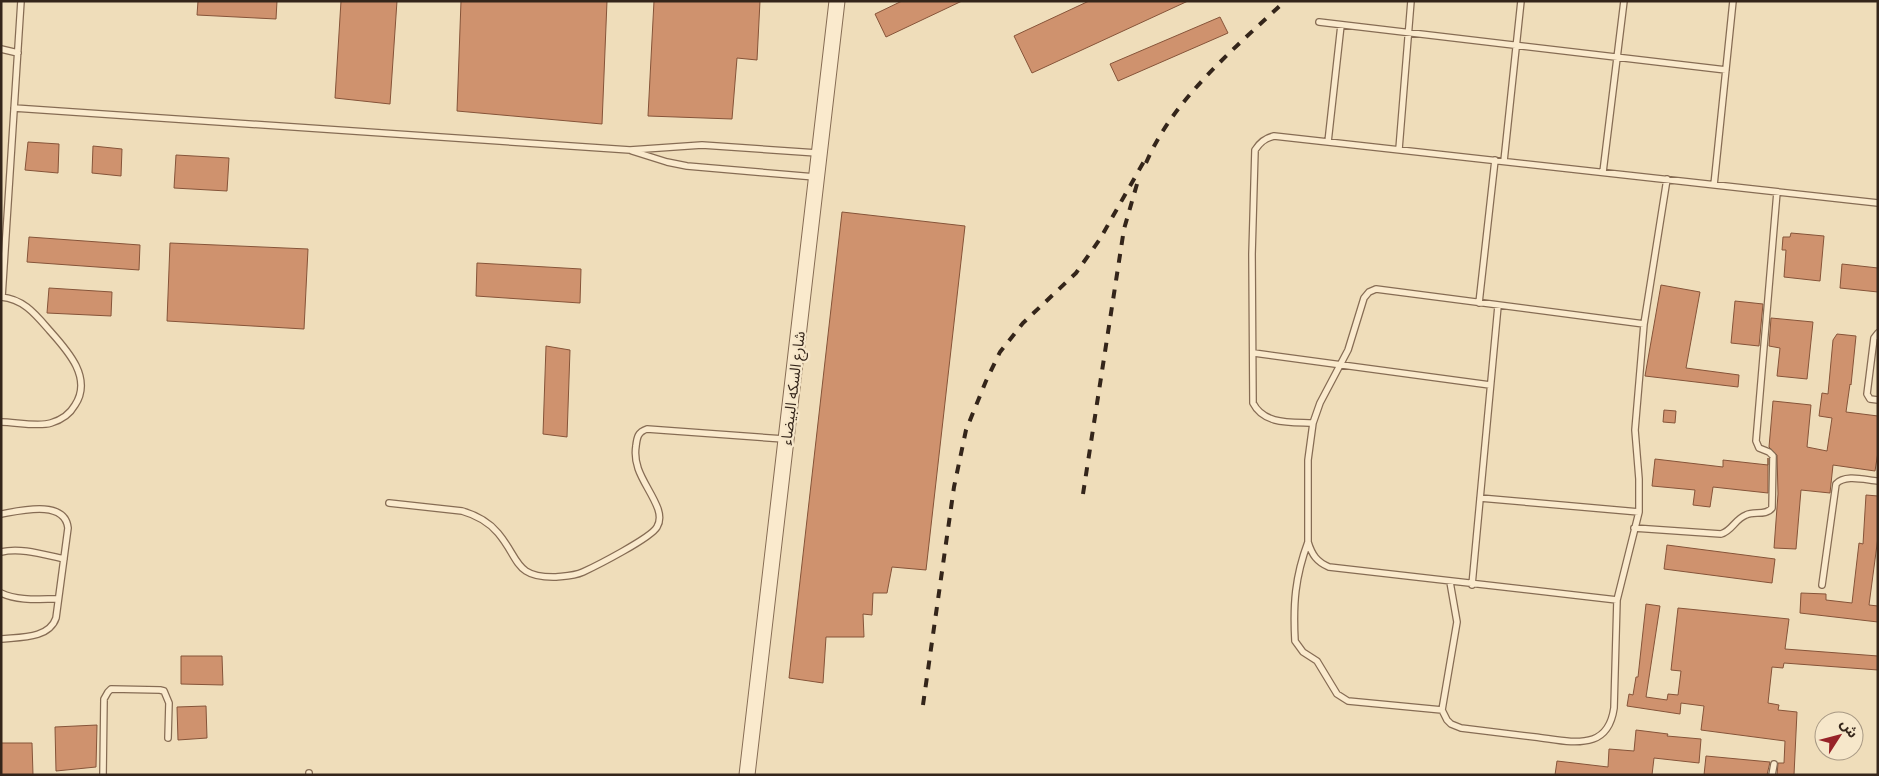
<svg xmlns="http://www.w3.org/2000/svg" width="1879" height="776" font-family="'Playfair Display','Noto Sans Arabic',serif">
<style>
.building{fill:#cf926e;stroke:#865439}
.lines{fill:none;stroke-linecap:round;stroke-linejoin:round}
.service-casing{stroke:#866c54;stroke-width:8}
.tertiary-casing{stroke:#866c54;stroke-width:17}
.service{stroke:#faeacd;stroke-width:5.5}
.tertiary{stroke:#faeacd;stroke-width:15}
.rail{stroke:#34251a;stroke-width:4;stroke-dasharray:9 9;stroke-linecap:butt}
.labels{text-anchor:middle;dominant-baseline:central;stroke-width:4.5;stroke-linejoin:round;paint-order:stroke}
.street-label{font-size:15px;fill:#34251a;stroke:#f6e7ca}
</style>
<rect width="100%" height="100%" fill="#efddba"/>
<path class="building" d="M198,1H277L276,19L197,15Z
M341,1H397L390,104L335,98Z
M461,1H607L602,124L457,111Z
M654,1H760L757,60L737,58L732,119L648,116Z
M902,1H962L886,37L875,14Z
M1089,1H1188L1032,73L1014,36Z
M1220,17L1228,33L1118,81L1110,64Z
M28,142L59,144L58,173L25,170Z
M93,146L122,149L121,176L92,173Z
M176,155L229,158L227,191L174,188Z
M842,212L965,226L926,570L892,567L887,593H873L872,615L863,614L864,637H826L823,683L789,678Z
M1791,233L1824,236L1820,281L1784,277L1786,250H1782L1783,237H1790Z
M29,237L140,245L139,270L27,262Z
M170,243L308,249L304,329L167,321Z
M477,263L581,269L580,303L476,296Z
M1842,264L1878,268V292L1840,288Z
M1661,285L1700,292L1686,368L1739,375L1738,387L1645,376Z
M49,288L112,292L111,316L47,313Z
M1735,301L1763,304L1759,346L1731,343Z
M1771,318L1813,322L1807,379L1777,376L1780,348L1769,346Z
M1837,334L1856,336L1851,385L1850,384L1846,412L1878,416V452L1875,471L1833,465L1830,493L1801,490L1796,549L1774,548L1778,494L1777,455L1769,447L1773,401L1811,405L1807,447L1827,451L1832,418L1819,416L1822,393L1828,394L1833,340Z
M546,346L570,350L567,437L543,434Z
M1664,410L1676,411L1675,423L1663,422Z
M1768,458V493L1713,487L1710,507L1693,505L1695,490L1652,486L1655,459L1723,467V460L1768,465Z
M1866,495L1878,496V537L1869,605L1878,606V622L1800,613L1801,593L1826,594V600L1852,603L1859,543L1863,544Z
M1667,545L1775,559L1772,583L1664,569Z
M1646,604L1660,606L1646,697L1667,700L1668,694L1678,695L1681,671L1671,670L1678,608L1789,619L1785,649L1878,656V670L1784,663L1783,668L1772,667L1768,703L1779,705L1778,710L1797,712L1794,775H1777L1778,763H1784L1785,741L1701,730L1704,706L1681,703L1680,714L1627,706L1629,694L1633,695L1636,677H1638Z
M181,656H222L223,685L181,684Z
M206,706L207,738L178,740L177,707Z
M97,725L96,767L56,771L55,727Z
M1636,730L1668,734L1667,736L1701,739L1699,763L1654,758L1652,775H1555L1557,761L1608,767L1609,749L1634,751Z
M1,743H32L33,775H1Z
M1706,756L1770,762L1767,775H1704Z"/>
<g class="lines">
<g class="service-casing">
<path id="service" d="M1319,22L1726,70
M1,49L18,53
M14,108L630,150L702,145L817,153
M1328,142L1341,25
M1399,149L1411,1
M632,151L667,162L687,166L815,177
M1504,161L1521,1
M1603,172L1624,1
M1714,185L1733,1
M1,297C24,299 36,315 50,331C67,350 93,378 75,405C70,414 61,420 51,423C38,427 15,422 1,422
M2,297L21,1
M1479,303L1495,160
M1878,333L1874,338L1867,394L1870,399L1878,400
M1254,353L1490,385
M1313,423C1291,422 1264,425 1253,403L1252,254L1255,150C1260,142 1265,138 1274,136L1878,203
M1480,498L1639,512
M389,503L462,511C476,515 488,521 498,533C520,559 514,578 556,577C566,576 574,576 583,572C596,566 651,538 657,527C660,522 660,515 658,509C650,487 632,471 636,446C637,437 638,432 647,429L784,439
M1,514C19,511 65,499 68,528L56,618C49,639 19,637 1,639
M1634,528L1721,534C1732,531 1735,519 1746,515C1754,511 1766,516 1772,508L1773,456L1769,452L1759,448L1756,441L1777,192
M1308,542C1295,577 1293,604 1295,641L1303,652L1317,661L1337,694L1348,701L1442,710
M1,552C21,547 45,555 64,559
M1450,582L1457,622L1442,710L1447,720L1451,724L1461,728C1485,731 1510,734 1535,737C1553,739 1575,745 1593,739C1607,734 1612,722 1614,708L1617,600L1639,512V479L1635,430L1644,324L1667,179
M1472,585L1498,306
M1822,585L1836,484C1845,474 1865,480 1878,481
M1,593C18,601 39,599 57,599
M1617,600L1329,567C1317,562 1312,555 1308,542V460L1313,423L1320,403L1348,350L1364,298L1369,292L1376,289L1644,324
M309,773V775
M103,775L104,699L108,692L111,689L160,690L164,691L169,703L168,738
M1772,775L1774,764"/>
</g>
<g class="tertiary-casing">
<path id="tertiary" d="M747,775L837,1"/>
</g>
<use href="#service" class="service"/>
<use href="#tertiary" class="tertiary"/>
<path class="rail" d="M1146,163C1173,99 1235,48 1285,1
M1083,494L1124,229L1137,184
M923,705L954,487L966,430L986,381L1000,352L1023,323L1076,273L1100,239L1147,156"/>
</g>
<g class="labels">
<g class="street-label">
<text transform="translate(792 388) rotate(-83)">شارع السكه البيضاء</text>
</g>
</g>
<rect width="1879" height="776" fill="none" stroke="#34251a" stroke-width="5"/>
<g transform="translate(1839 736) rotate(54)"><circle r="24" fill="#f6e7ca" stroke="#a89984"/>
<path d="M0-4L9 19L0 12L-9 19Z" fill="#972228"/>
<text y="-8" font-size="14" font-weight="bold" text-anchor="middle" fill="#34251a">ش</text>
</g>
</svg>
